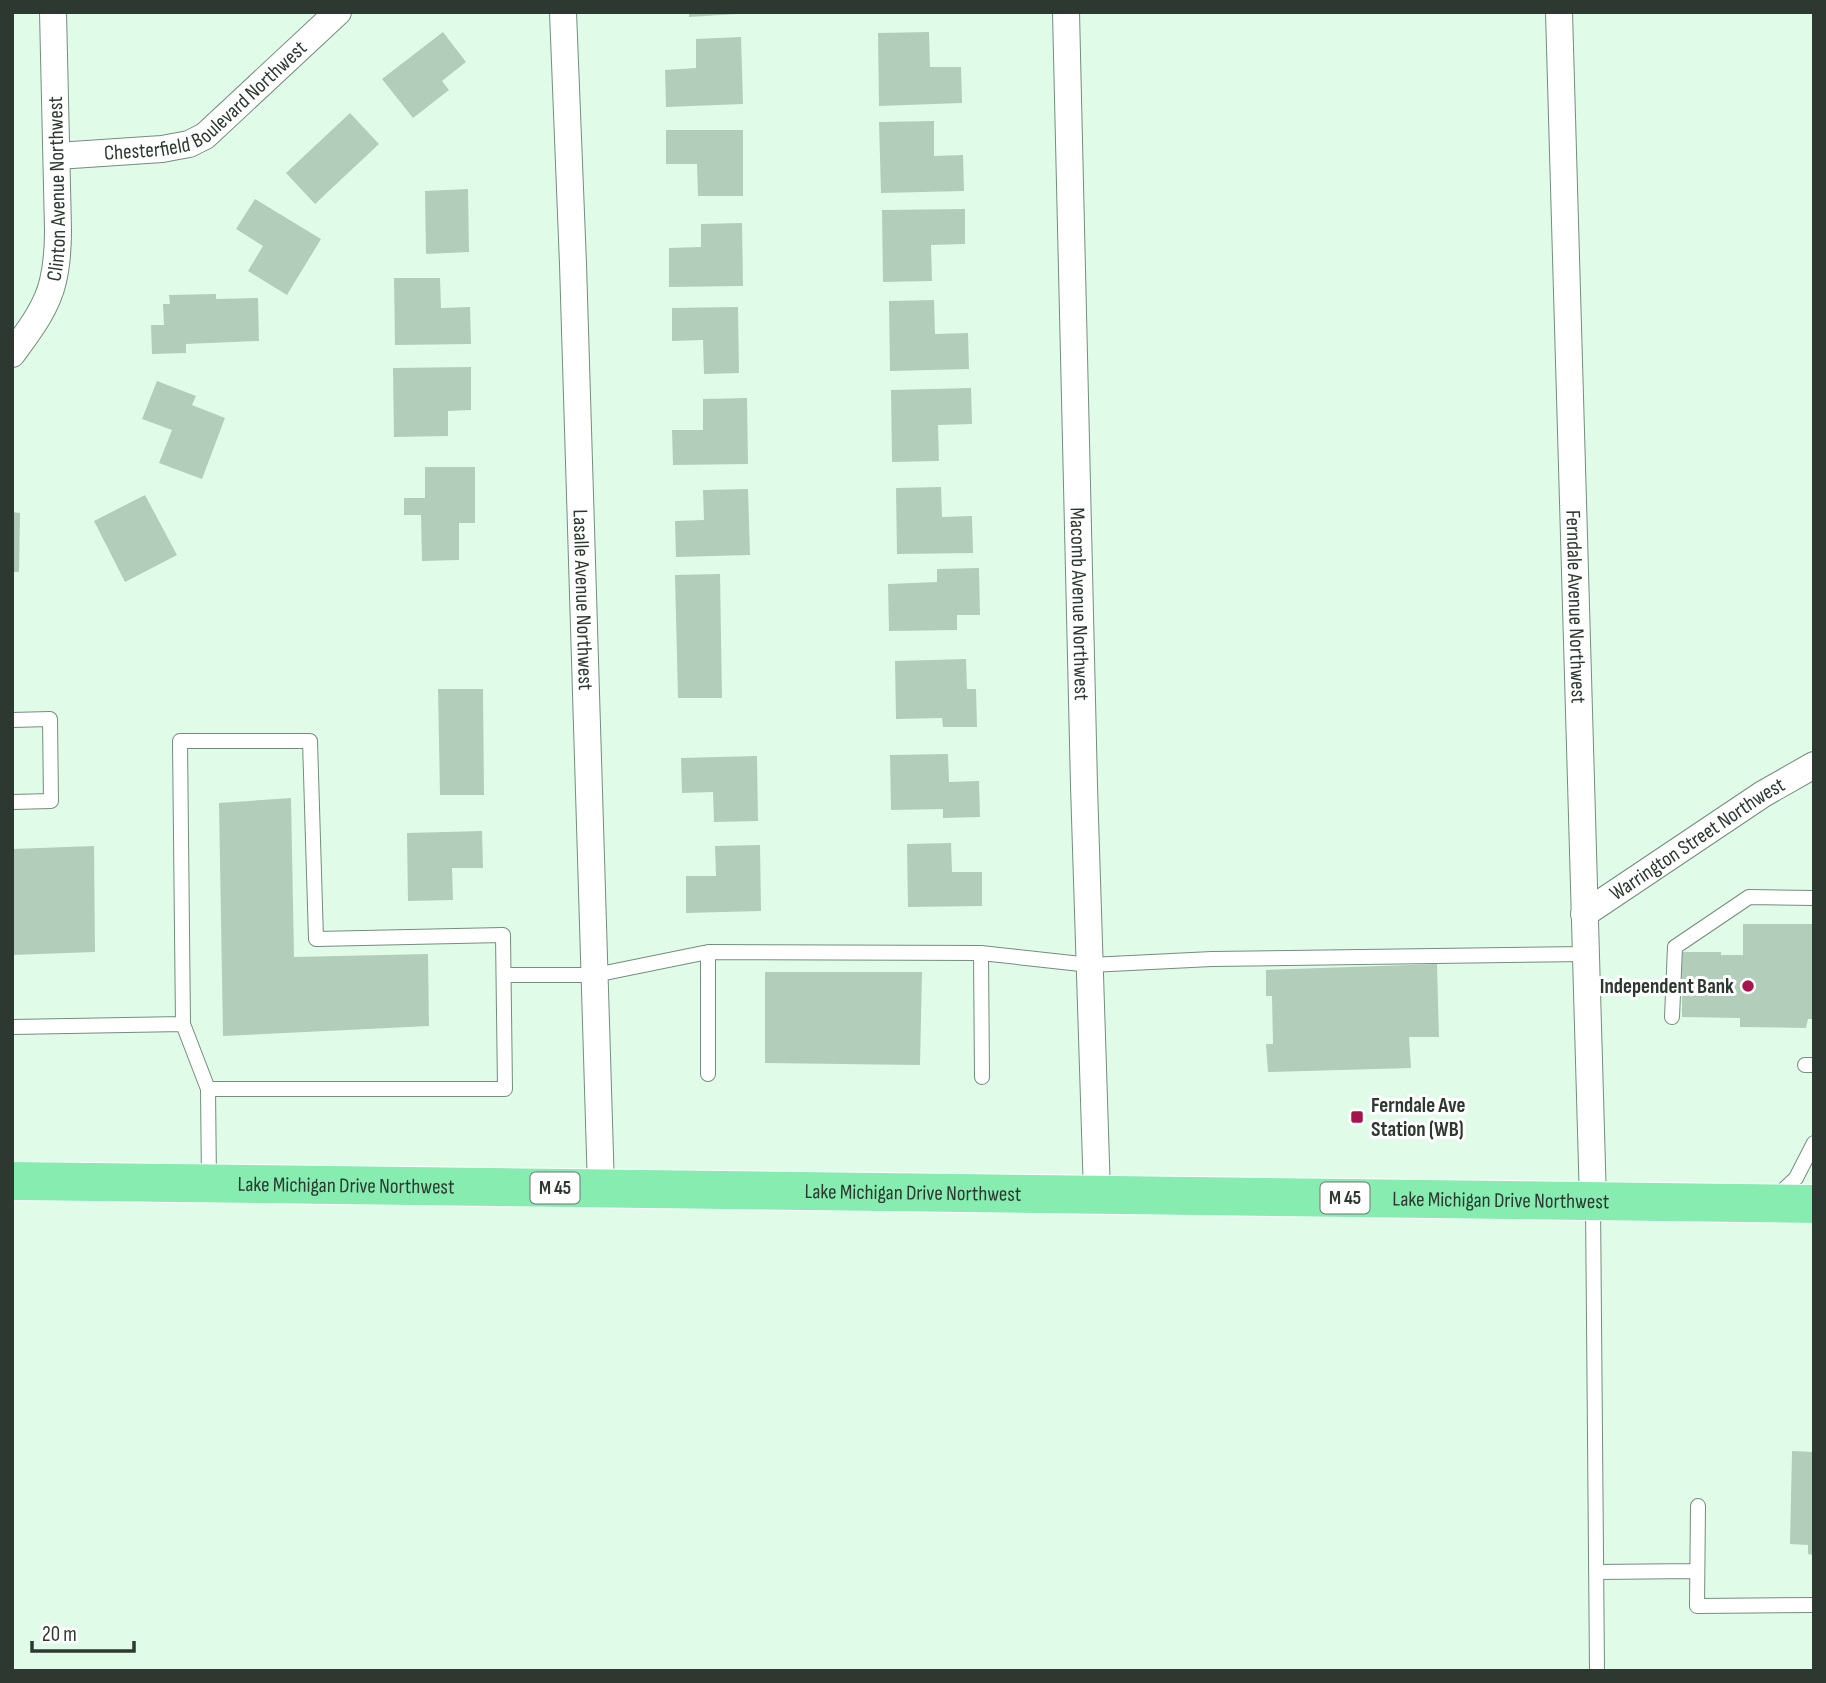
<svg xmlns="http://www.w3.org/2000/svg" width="1826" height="1683" font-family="'Sofia Sans Condensed',sans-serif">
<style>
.building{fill:#b3cdbb}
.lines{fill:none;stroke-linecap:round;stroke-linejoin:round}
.service-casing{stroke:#748d7c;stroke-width:16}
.minor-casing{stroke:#748d7c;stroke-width:28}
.trunk-casing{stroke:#fff;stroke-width:40}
.service{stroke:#fff;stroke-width:14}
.minor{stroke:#fff;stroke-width:26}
.trunk{stroke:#87ecb0;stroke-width:38}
.poi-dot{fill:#a7134b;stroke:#fff;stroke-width:2.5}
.labels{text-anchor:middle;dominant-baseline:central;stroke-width:6;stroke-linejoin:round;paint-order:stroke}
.shield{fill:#fff;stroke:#6c746f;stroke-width:2}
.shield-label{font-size:19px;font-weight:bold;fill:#2d3831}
.street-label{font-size:21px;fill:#2d3831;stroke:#fff}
.poi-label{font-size:21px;font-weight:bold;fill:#2d3831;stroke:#fff;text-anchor:end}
</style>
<rect width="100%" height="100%" fill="#e0fce9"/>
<path class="building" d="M689,12H737V14L689,17Z
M443,32L466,62L442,81L449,90L413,118L382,79Z
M929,32L930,67H961L962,103L879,106L878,33Z
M741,37L743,104L666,107L665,70L696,68V39Z
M350,113L379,144L315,204L286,173Z
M934,121V156L963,155L964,191L881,193L879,122Z
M666,130H743V196H698L697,164H666Z
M468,189L469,252L426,254L425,191Z
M255,199L321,239L287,295L248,271L263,246L236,229Z
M965,209V244L931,245L932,281L883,282L882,210Z
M742,223L743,286L669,287V248L701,247V224Z
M394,278H440L441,308L470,307L471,344L395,345Z
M216,294V299L258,298L259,341L186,344V353L152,354L151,325H164L163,304H170L169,295Z
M934,300L935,334L968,333L969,369L890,371L889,301Z
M738,307L739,373L704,374L703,340L672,341V308Z
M471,367V410L448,411V436L394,437L393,368Z
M157,381L196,396L192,405L225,418L202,479L159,463L172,430L142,419Z
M971,388L972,424L938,425L939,461L892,462L891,390Z
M747,398L748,464L673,465L672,430H703V399Z
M425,467H475V523H459V560L422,561L421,515H404V498H425Z
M941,487L942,517L972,516L973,553L897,554L896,488Z
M748,489L750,555L676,557L675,521L704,520L703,490Z
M145,495L177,555L125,582L94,521Z
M12,512L20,513L19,572H12Z
M979,568L980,615H957V630L889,631L888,584L937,582V569Z
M720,574L722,698H678L675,575Z
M966,659L967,689H976L977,727H943L942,718L896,719L895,661Z
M438,689H483L484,795H440Z
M948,754L949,782L979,781L980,817L943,818V809L891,810L890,755Z
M757,756L758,821L714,822L713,792L682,793L681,758Z
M291,798L294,957L428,954L429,1026L223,1036L219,803Z
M482,831L483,868H452L453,900L408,901L407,833Z
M951,843L952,872H982V906L908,907L907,844Z
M760,845L761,911L686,913V876H716L715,846Z
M94,846L95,952L12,955V849Z
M1743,924H1814V1019H1808L1806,1028L1740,1027V1018L1682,1017V952H1721V955H1743Z
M1437,964L1439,1037H1409L1411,1068L1268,1072L1266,1044H1273L1272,996H1266V970Z
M765,972H922L920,1065L765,1063Z
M1792,1451L1814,1452V1555L1808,1554V1545L1790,1544Z"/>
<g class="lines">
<g class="service-casing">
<path id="service" d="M12,720L50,719L51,801L12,802
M708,952V1074
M981,953L982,1077
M504,975H595L708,952L981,953L1090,965L1212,959L1585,954
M1672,1017L1675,947L1749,897L1814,898
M12,1027L183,1024
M1805,1065H1814
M208,1089L183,1024L180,741H310L316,939L503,935L505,1089H208L209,1182
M1777,1196L1796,1178L1814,1143
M1593,1203L1597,1671
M1698,1506L1697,1606L1814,1605
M1596,1572L1697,1571"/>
</g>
<g class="minor-casing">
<g id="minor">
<path id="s1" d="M563,12L573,264L601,1188"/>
<path id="s2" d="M1066,12L1084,786L1097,1194"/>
<path id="s3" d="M1559,12L1593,1201"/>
<path id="s4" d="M57,156L162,149L189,144L205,136L338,12"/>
<path id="s5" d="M12,354C28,332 47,308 53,281C57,264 58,247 58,230L53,12"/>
<path id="s6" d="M1584,914L1763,794L1814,765"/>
</g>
</g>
<g class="trunk-casing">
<g id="trunk">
<path id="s7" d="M12,1181L1814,1204"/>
</g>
</g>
<use href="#service" class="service"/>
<use href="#minor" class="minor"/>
<use href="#trunk" class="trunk"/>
</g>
<g class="poi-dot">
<circle cx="1748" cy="986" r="7"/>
<rect x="1350" y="1110" width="14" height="14" rx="3.5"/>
</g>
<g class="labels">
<g class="shield">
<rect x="530.5" y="1172.5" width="49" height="31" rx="5"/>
<rect x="1320.5" y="1182.5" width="49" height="31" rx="5"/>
</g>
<g class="shield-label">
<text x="555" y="1188">M 45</text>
<text x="1345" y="1198">M 45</text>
</g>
<g class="street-label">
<text stroke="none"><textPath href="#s4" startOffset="166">Chesterfield Boulevard Northwest</textPath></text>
<text stroke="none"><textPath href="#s5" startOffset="177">Clinton Avenue Northwest</textPath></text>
<text stroke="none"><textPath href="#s1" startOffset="588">Lasalle Avenue Northwest</textPath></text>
<text stroke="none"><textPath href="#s2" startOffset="592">Macomb Avenue Northwest</textPath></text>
<text stroke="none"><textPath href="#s3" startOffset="595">Ferndale Avenue Northwest</textPath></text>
<text stroke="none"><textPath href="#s6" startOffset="136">Warrington Street Northwest</textPath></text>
<text stroke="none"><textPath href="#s7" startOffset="334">Lake Michigan Drive Northwest</textPath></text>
<text stroke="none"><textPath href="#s7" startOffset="901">Lake Michigan Drive Northwest</textPath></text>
<text stroke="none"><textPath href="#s7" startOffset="1489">Lake Michigan Drive Northwest</textPath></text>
</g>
<g class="poi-label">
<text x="1734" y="986">Independent Bank</text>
<text x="1371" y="1105" text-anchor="start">Ferndale Ave<tspan x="1371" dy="24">Station (WB)</tspan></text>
</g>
</g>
<rect width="1826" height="1683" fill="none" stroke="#2d3831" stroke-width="28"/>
<path d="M32 1641v10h102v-10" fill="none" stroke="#2d3831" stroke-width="3.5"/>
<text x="42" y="1641" font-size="21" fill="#2d3831" stroke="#ffffff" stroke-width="5" paint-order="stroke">20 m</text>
</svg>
